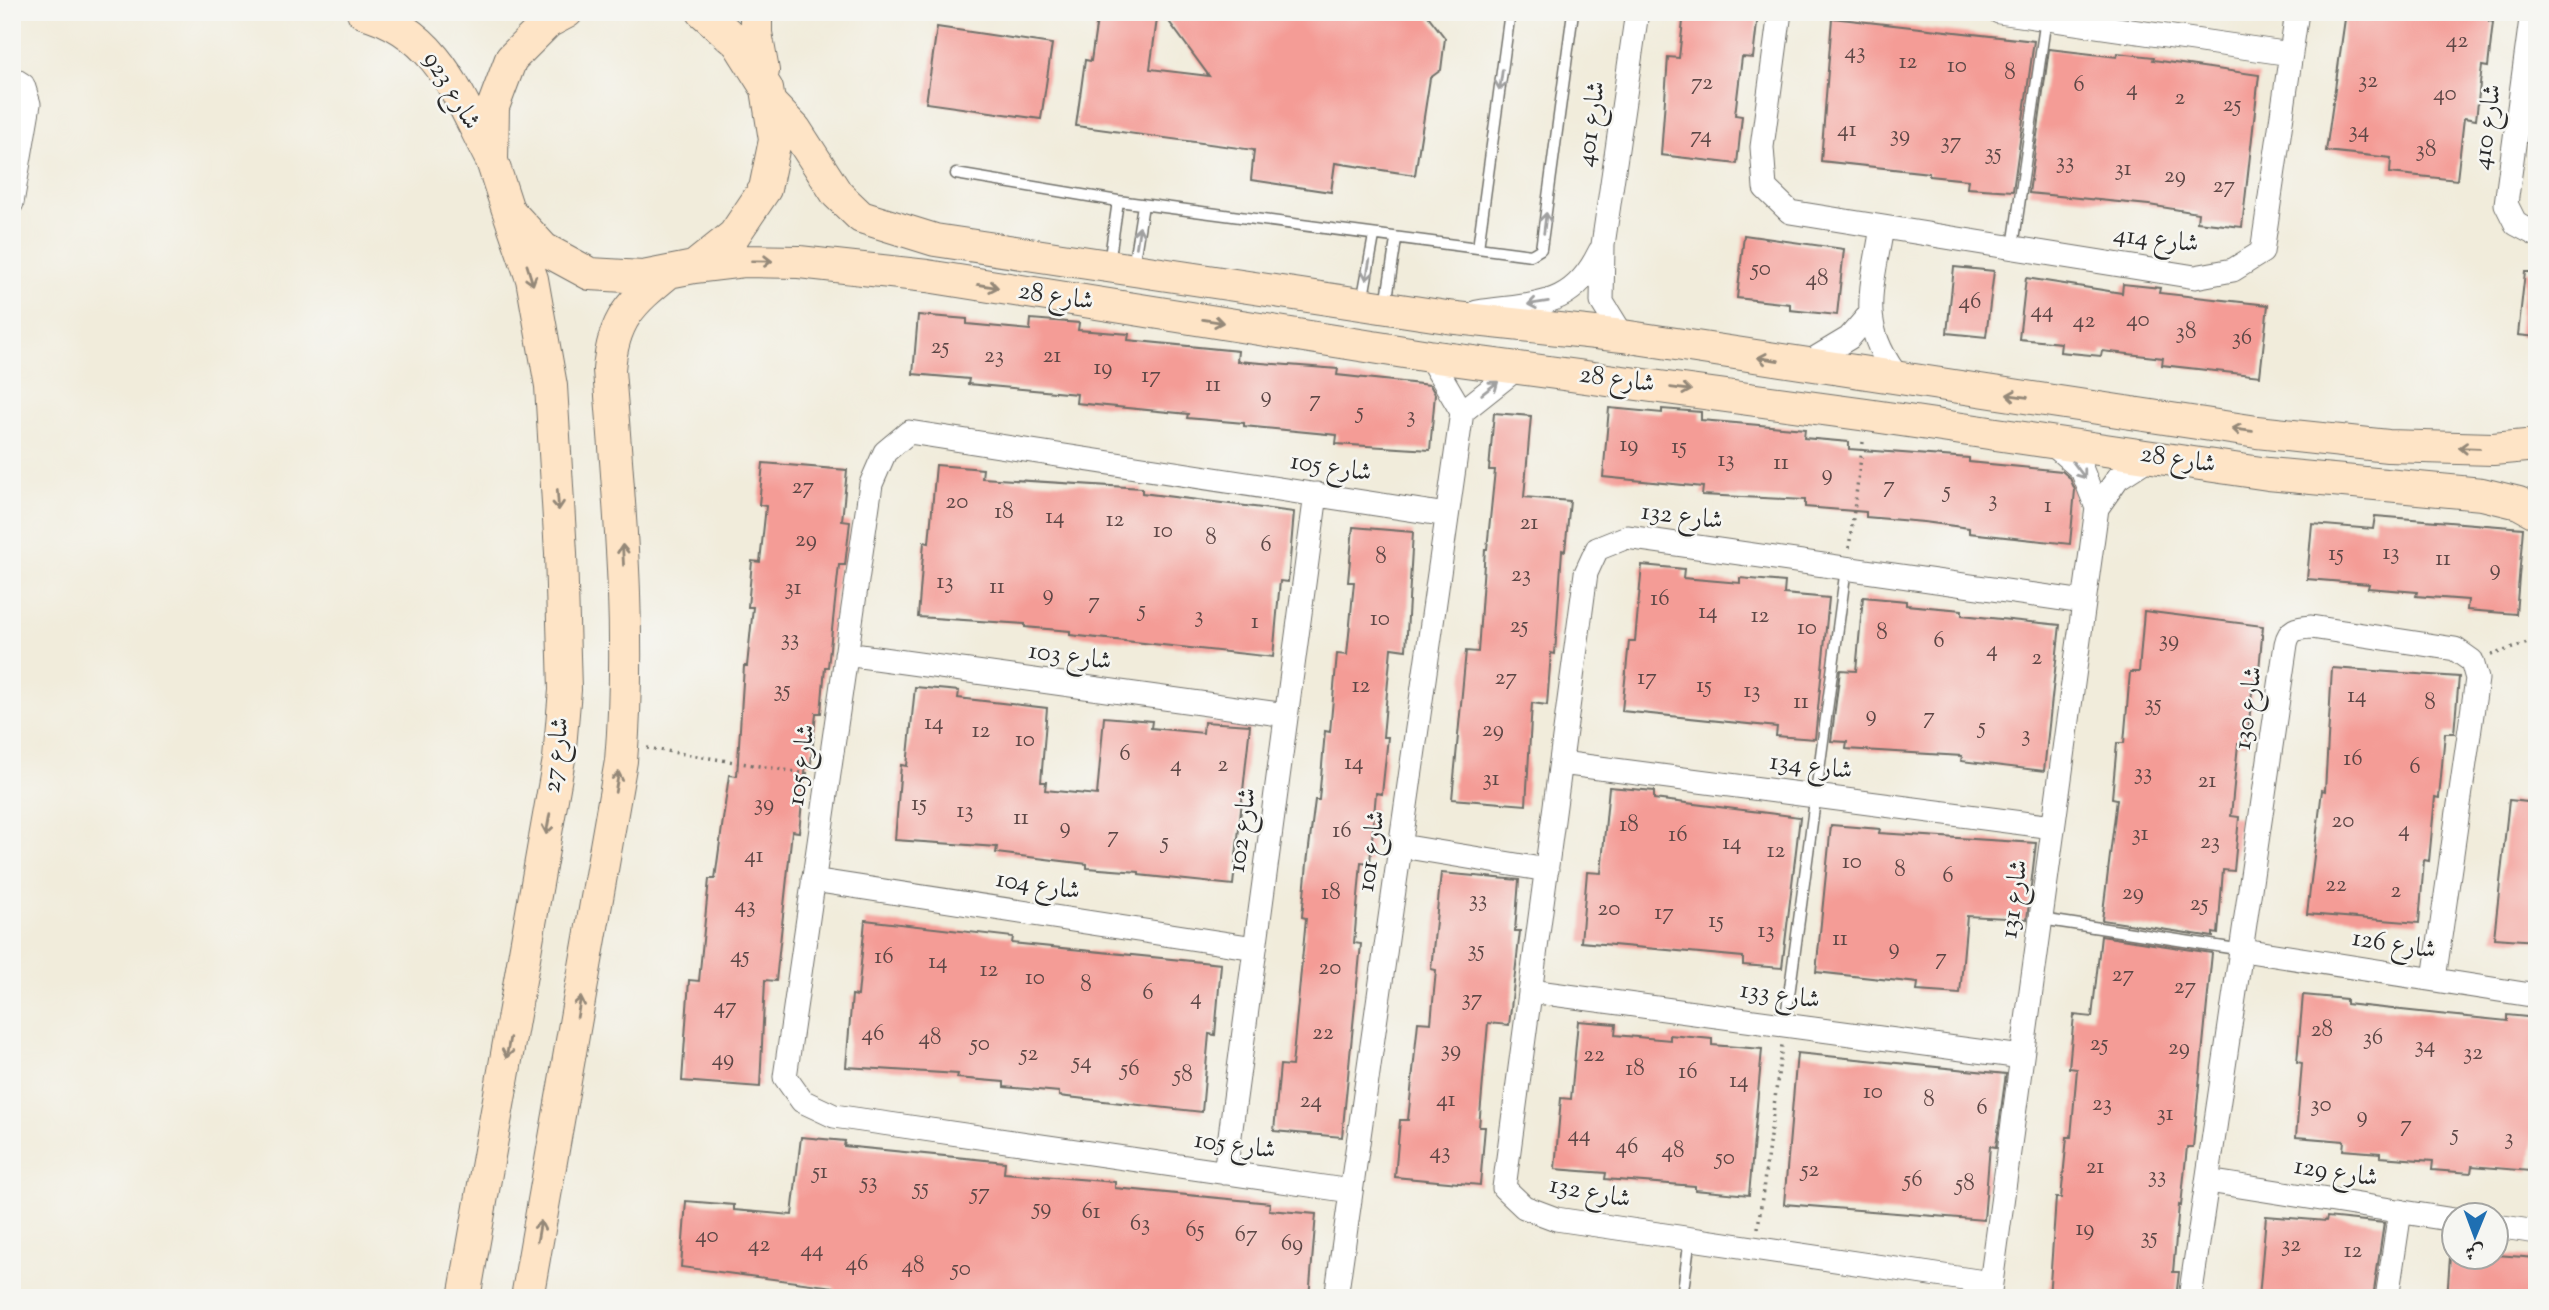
<svg xmlns="http://www.w3.org/2000/svg" width="2549" height="1310" font-family="'Sorts Mill Goudy',Amiri,serif">
<style>
.building{fill:#f49c96}
.lines{fill:none;stroke-linecap:round;stroke-linejoin:round}
.lane-casing{stroke:#706f69;stroke-width:13}
.street-casing{stroke:#706f69;stroke-width:25}
.secondary-casing{stroke:#706f69;stroke-width:34}
.path{stroke:#706f69;stroke-width:3.5;stroke-dasharray:2 5;stroke-linecap:butt}
.lane{stroke:#fff;stroke-width:10}
.street{stroke:#fff;stroke-width:23}
.secondary{stroke:#fee4c6;stroke-width:32}
.oneway{stroke:#a0a0a0}
.oneway2{stroke:#948878}
.labels{text-anchor:middle;dominant-baseline:central;stroke-width:5;stroke-linejoin:round;paint-order:stroke}
.number-label{font-size:23px;fill:#5d4746}
.street-label{font-size:26px;fill:#2b2b2b;stroke:#f6f6f2}
</style>
<rect width="100%" height="100%" fill="#f6f6f2"/>
<filter id="ink" filterUnits="userSpaceOnUse"><feTurbulence type="fractalNoise" baseFrequency=".0143" numOctaves="2"/><feDisplacementMap in="SourceGraphic" scale="14" xChannelSelector="R" yChannelSelector="G"/><feConvolveMatrix kernelMatrix="1 2 1 2 8 2 1 2 1" color-interpolation-filters="sRGB"/></filter>
<filter id="wash" filterUnits="userSpaceOnUse"><feTurbulence type="fractalNoise" baseFrequency=".00686" numOctaves="4" result="noise"/><feDisplacementMap in="SourceGraphic" scale="28" xChannelSelector="R" yChannelSelector="G"/><feGaussianBlur stdDeviation="1.57" result="paint"/><feColorMatrix in="noise" values="0 0 0 0 0 0 0 0 0 0 0 0 0 0 0 0 0 1.4 0 .05"/><feComposite in="paint" operator="in"/></filter>
<g filter="url(#wash)">
<rect width="100%" height="100%" fill="#f1ecdb"/>
<g id="blocks">
<path class="building" d="M1098,12H1158L1150,69L1209,76L1162,12H1425L1445,38L1441,70L1430,78L1415,175L1335,163L1331,192L1251,180L1254,150L1076,126L1085,60L1091,61Z
M1684,12L1758,15L1753,58L1742,57L1735,115L1742,116L1737,164L1661,155L1668,57L1679,58Z
M2346,12H2490L2489,21L2493,22L2488,67L2482,66L2476,120L2464,118L2457,180L2390,173L2391,158L2326,151Z
M1832,18L2034,41L2013,191L1967,188L1968,180L1929,176V173L1821,161Z
M937,27L1052,44L1041,119L926,103Z
M2049,49L2117,57L2118,53L2154,57L2153,60L2259,75L2242,227L2197,222L2198,213L2149,205L2029,193Z
M1744,235L1844,249L1837,315L1790,310V304L1737,298Z
M1954,267L1994,271L1986,337L1947,333Z
M2525,272H2537V337L2518,335Z
M2026,278L2122,293L2123,284L2160,288L2159,293L2268,305L2260,376L2162,365L2163,358L2102,351L2101,356L2060,352L2061,343L2019,339Z
M918,315L967,319V324L1030,330L1031,319L1079,323L1078,330L1129,334L1128,340L1238,351L1237,361L1338,369L1337,375L1430,385L1435,394L1430,450L1336,444L1337,435L1244,426V423L1187,418L1188,414L1076,403L1077,394L968,384L969,379L913,374Z
M1609,408L1662,413V409L1701,412V420L1805,429L1804,438L1849,442V449L1969,458V462L2062,471L2070,478L2075,490L2070,544L1969,533V528L1924,522L1866,517V512L1805,507V500L1702,495L1703,487L1603,477Z
M1494,413L1531,416L1524,497L1570,501L1565,551L1562,550L1555,654L1551,653L1547,705L1532,703L1526,805L1452,799L1466,651L1478,652L1485,549H1487L1495,470H1489Z
M763,463L847,470L842,521L850,522L845,565H839L828,667H825L821,713H816L811,763H806L799,832L792,831L776,981L765,980L760,1087L682,1081L689,980L699,981L709,879H715L729,775L737,776L744,666H747L753,607H748L752,561L760,562L766,506L759,505Z
M936,465L983,469L982,478L1142,488V493L1294,512L1288,582L1280,581L1273,657L1070,635V631L1025,627V624L918,617L924,542L929,543Z
M2375,516L2523,528L2516,614L2467,610L2468,600L2416,596L2417,592L2368,588L2369,584L2307,579L2312,524L2373,529Z
M1353,527L1413,532L1406,650L1391,648L1383,737H1388L1382,794L1376,793L1370,863L1361,862L1354,943L1361,944L1342,1137L1274,1131L1280,1065L1292,1066L1306,918L1302,917L1307,863L1315,800H1319L1325,731L1330,732L1337,654L1347,655L1354,582H1348Z
M1642,565L1684,569L1683,578L1740,583V578L1785,582L1784,594L1829,598L1815,739L1776,736L1777,727L1622,711L1629,641H1635Z
M1863,597L1906,601V605L1962,610V615L2060,625L2044,771L1961,761L1962,756L1846,749L1847,742L1831,741L1840,670L1856,671Z
M2144,611L2263,626L2258,681H2253L2247,744H2238L2231,816L2239,817L2234,871L2223,870L2218,934L2213,933V937L2102,920L2117,799L2112,798L2117,743H2124L2130,672H2139Z
M2332,668L2459,677L2454,733H2445L2439,798L2435,797L2429,861L2424,860L2419,923L2307,914L2322,790L2325,791Z
M915,687L959,691L958,698L1047,708L1041,782H1046L1045,790L1097,795L1104,717L1152,721L1151,728L1203,733L1204,722L1250,725L1233,885L1139,875V872L1087,868V864L996,853L997,847L895,840L901,765L907,766Z
M1609,787L1654,791V799L1800,817L1782,968L1743,965V957L1581,942L1587,872L1601,873Z
M2509,800L2537,803V941L2494,938Z
M1831,825L1880,829L1879,833L2036,843L2027,919L1967,916L1960,994L1917,991L1918,983L1816,972Z
M1441,873L1519,880L1515,931H1520L1509,1025L1488,1023L1479,1127H1485L1480,1185L1395,1177L1400,1120H1408L1418,1022L1431,1023L1436,970L1431,969Z
M865,920L1013,937L1012,943L1221,964L1215,1035L1209,1034L1202,1112L1059,1096V1092L1004,1087V1082L957,1078L958,1074L846,1067L852,995L858,996Z
M2101,936L2212,953L2193,1147H2187L2181,1206L2179,1205L2173,1272H2179L2176,1298H2049L2056,1198H2061L2067,1137H2071L2077,1069L2069,1068L2074,1015L2092,1017Z
M2303,995L2346,999V1004L2448,1015L2507,1021V1015L2537,1018V1098L2530,1171L2472,1166L2471,1173L2432,1170L2433,1161L2380,1157V1153L2343,1150L2344,1141L2296,1137L2302,1063L2297,1062Z
M1578,1021L1616,1024L1615,1035L1670,1040V1035L1712,1039V1045L1762,1049L1749,1195L1695,1190V1186L1605,1179L1606,1173L1555,1169L1561,1098L1571,1099Z
M1797,1053L2006,1074L1996,1147L1990,1146L1984,1220L1784,1204Z
M801,1137L845,1141L844,1146L1005,1162L1004,1173L1115,1182V1188L1270,1203L1269,1210L1316,1214L1309,1298H833L834,1287L681,1267L686,1201L734,1205V1210L792,1215Z
M2266,1216L2326,1221L2327,1217L2384,1223L2373,1298H2259Z
M2496,1255L2537,1258V1298H2447L2450,1257Z"/>
</g>
</g>
<g filter="url(#ink)">
<use href="#blocks" fill-opacity="0" stroke="#706f69" stroke-width="2"/>
<g class="lines">
<g class="lane-casing">
<path id="lane" d="M956,174L1118,201L1531,255L1541,249L1573,12
M2013,247L2046,18
M1478,248L1510,12
M1109,264L1118,201
M1133,267L1143,205
M1362,302L1374,236
M1386,305L1396,240
M2041,919L2243,950
M1785,1025L1846,568
M1682,1298L1690,1237"/>
</g>
<g class="street-casing">
<path id="street" d="M1780,12L1762,147L1765,188L1790,212L2195,277L2233,270L2262,252L2297,12
M1999,12L2291,54
M2532,12L2506,204L2516,224L2537,235
M12,78L23,85L29,104L12,203
M1882,227C1872,291 1856,324 1900,380
M1477,312C1536,303 1572,310 1600,251
M1623,336L1602,302L1603,245L1637,12
M1804,365L1849,338L1869,315
M1462,412L1520,366
M2049,441L2082,470L2097,508
M846,654L1286,715
M1561,763L2053,827
M1401,846L1547,870
M813,880L1255,948
M2243,950L2537,996
M1530,991L2022,1057
M1225,1173L1316,494
M2208,1181L2454,1220
M1351,1191L834,1116L802,1101L785,1077L871,484L885,452L909,432L1447,515
M2496,1226L2537,1232
M1991,1283L1556,1219L1524,1207L1504,1188L1586,573L1597,549L1627,537L2084,602
M1336,1298L1462,412L1429,356
M1989,1298L2097,508L2118,478L2152,456
M2190,1298L2286,644C2289,629 2297,628 2311,627L2455,649L2472,661L2477,679L2434,979
M2387,1298L2400,1211"/>
</g>
<g class="secondary-casing">
<path id="secondary" d="M363,12C437,32 458,95 490,157
M567,12L548,22L511,59L493,107L492,161L508,210L544,249L590,274L643,277L694,267L734,235L765,189L775,140L767,89L738,43L703,12
M756,12V33L763,71
M769,102L795,129L837,194L861,217L935,240L1447,317L1623,336L2257,432L2388,446L2493,449L2537,445
M694,267L744,261L799,262L927,276L1429,356L1867,415L2268,474L2482,494L2519,503L2537,513
M464,1298L559,759L565,690L561,553L551,386L532,279L508,210
M527,1298L621,761C632,631 619,501 609,370C613,319 631,303 669,272"/>
</g>
<path class="path" d="M1849,548L1863,442
M2491,655L2537,640
M647,748L809,774
M1758,1228L1782,1045"/>
<use href="#lane" class="lane"/>
<use href="#street" class="street"/>
<use href="#secondary" class="secondary"/>
</g>
<defs><path id="oneway-shaft" d="M-6 0H5M1.5-3L5.5 0L1.5 3" fill="none" stroke-width="1.6" stroke-linecap="round" stroke-linejoin="round" transform="scale(1.75)"/></defs>
<g class="oneway">
<use href="#oneway-shaft" transform="translate(1501 80) rotate(98)"/>
<use href="#oneway-shaft" transform="translate(1545 223) rotate(-83)"/>
<use href="#oneway-shaft" transform="translate(1138 237) rotate(-81)"/>
<use href="#oneway-shaft" transform="translate(1368 270) rotate(100)"/>
<use href="#oneway-shaft" transform="translate(1538 303) rotate(171)"/>
<use href="#oneway-shaft" transform="translate(1490 388) rotate(-38)"/>
<use href="#oneway-shaft" transform="translate(2079 470) rotate(53)"/>
</g>
<g class="oneway2">
<use href="#oneway-shaft" transform="translate(762 261) rotate(1)"/>
<use href="#oneway-shaft" transform="translate(530 275) rotate(73)"/>
<use href="#oneway-shaft" transform="translate(988 286) rotate(9)"/>
<use href="#oneway-shaft" transform="translate(1213 321) rotate(9)"/>
<use href="#oneway-shaft" transform="translate(1768 359) rotate(-171)"/>
<use href="#oneway-shaft" transform="translate(1681 389) rotate(8)"/>
<use href="#oneway-shaft" transform="translate(2017 396) rotate(-172)"/>
<use href="#oneway-shaft" transform="translate(2242 430) rotate(-172)"/>
<use href="#oneway-shaft" transform="translate(2469 448) rotate(-178)"/>
<use href="#oneway-shaft" transform="translate(558 500) rotate(86)"/>
<use href="#oneway-shaft" transform="translate(623 555) rotate(-93)"/>
<use href="#oneway-shaft" transform="translate(617 782) rotate(-80)"/>
<use href="#oneway-shaft" transform="translate(548 824) rotate(100)"/>
<use href="#oneway-shaft" transform="translate(579 1007) rotate(-80)"/>
<use href="#oneway-shaft" transform="translate(508 1048) rotate(100)"/>
<use href="#oneway-shaft" transform="translate(539 1231) rotate(-80)"/>
</g>
</g>
<g class="labels">
<g class="number-label">
<text x="2457" y="41">42</text>
<text x="1855" y="52">43</text>
<text x="1908" y="62">12</text>
<text x="1957" y="66">10</text>
<text x="2010" y="73">8</text>
<text x="2368" y="81">32</text>
<text x="1702" y="83">72</text>
<text x="2079" y="85">6</text>
<text x="2132" y="89">4</text>
<text x="2445" y="94">40</text>
<text x="2180" y="98">2</text>
<text x="2232" y="105">25</text>
<text x="1847" y="130">41</text>
<text x="2359" y="131">34</text>
<text x="1900" y="135">39</text>
<text x="1701" y="136">74</text>
<text x="1951" y="142">37</text>
<text x="2426" y="150">38</text>
<text x="1993" y="153">35</text>
<text x="2065" y="162">33</text>
<text x="2123" y="169">31</text>
<text x="2175" y="176">29</text>
<text x="2224" y="186">27</text>
<text x="1761" y="269">50</text>
<text x="1817" y="279">48</text>
<text x="1970" y="302">46</text>
<text x="2042" y="311">44</text>
<text x="2138" y="320">40</text>
<text x="2084" y="321">42</text>
<text x="2186" y="332">38</text>
<text x="2242" y="338">36</text>
<text x="940" y="347">25</text>
<text x="994" y="356">23</text>
<text x="1052" y="356">21</text>
<text x="1103" y="368">19</text>
<text x="1151" y="376">17</text>
<text x="1213" y="385">11</text>
<text x="1266" y="396">9</text>
<text x="1315" y="400">7</text>
<text x="1360" y="412">5</text>
<text x="1411" y="416">3</text>
<text x="1629" y="445">19</text>
<text x="1679" y="447">15</text>
<text x="1726" y="460">13</text>
<text x="1781" y="463">11</text>
<text x="1827" y="474">9</text>
<text x="1889" y="486">7</text>
<text x="803" y="487">27</text>
<text x="1947" y="491">5</text>
<text x="1993" y="500">3</text>
<text x="957" y="502">20</text>
<text x="2048" y="506">1</text>
<text x="1004" y="512">18</text>
<text x="1055" y="517">14</text>
<text x="1115" y="520">12</text>
<text x="1529" y="523">21</text>
<text x="1163" y="531">10</text>
<text x="1211" y="538">8</text>
<text x="806" y="540">29</text>
<text x="1266" y="545">6</text>
<text x="2391" y="553">13</text>
<text x="2336" y="554">15</text>
<text x="1381" y="557">8</text>
<text x="2443" y="559">11</text>
<text x="2495" y="569">9</text>
<text x="1521" y="575">23</text>
<text x="945" y="582">13</text>
<text x="997" y="587">11</text>
<text x="793" y="588">31</text>
<text x="1048" y="594">9</text>
<text x="1660" y="599">16</text>
<text x="1094" y="602">7</text>
<text x="1142" y="610">5</text>
<text x="1708" y="612">14</text>
<text x="1199" y="616">3</text>
<text x="1760" y="616">12</text>
<text x="1380" y="619">10</text>
<text x="1255" y="622">1</text>
<text x="1519" y="626">25</text>
<text x="1807" y="628">10</text>
<text x="1882" y="633">8</text>
<text x="790" y="639">33</text>
<text x="2169" y="640">39</text>
<text x="1939" y="641">6</text>
<text x="1992" y="650">4</text>
<text x="2037" y="658">2</text>
<text x="1506" y="678">27</text>
<text x="1647" y="678">17</text>
<text x="1361" y="686">12</text>
<text x="1704" y="686">15</text>
<text x="782" y="690">35</text>
<text x="1752" y="691">13</text>
<text x="2357" y="696">14</text>
<text x="1801" y="702">11</text>
<text x="2430" y="703">8</text>
<text x="2153" y="704">35</text>
<text x="1871" y="715">9</text>
<text x="1929" y="717">7</text>
<text x="934" y="723">14</text>
<text x="1982" y="727">5</text>
<text x="1493" y="730">29</text>
<text x="981" y="731">12</text>
<text x="2026" y="735">3</text>
<text x="1025" y="740">10</text>
<text x="1125" y="754">6</text>
<text x="2353" y="759">16</text>
<text x="1354" y="763">14</text>
<text x="1176" y="765">4</text>
<text x="1223" y="765">2</text>
<text x="2415" y="767">6</text>
<text x="2143" y="773">33</text>
<text x="1491" y="779">31</text>
<text x="2207" y="781">21</text>
<text x="764" y="804">39</text>
<text x="919" y="804">15</text>
<text x="965" y="811">13</text>
<text x="1021" y="818">11</text>
<text x="2343" y="821">20</text>
<text x="1629" y="825">18</text>
<text x="1065" y="827">9</text>
<text x="2404" y="830">4</text>
<text x="1342" y="831">16</text>
<text x="2140" y="834">31</text>
<text x="1678" y="835">16</text>
<text x="1113" y="836">7</text>
<text x="1165" y="842">5</text>
<text x="2210" y="842">23</text>
<text x="1732" y="843">14</text>
<text x="1776" y="851">12</text>
<text x="754" y="856">41</text>
<text x="1852" y="862">10</text>
<text x="1900" y="870">8</text>
<text x="1948" y="876">6</text>
<text x="2336" y="885">22</text>
<text x="2396" y="891">2</text>
<text x="1331" y="893">18</text>
<text x="2133" y="893">29</text>
<text x="1478" y="900">33</text>
<text x="2199" y="904">25</text>
<text x="745" y="906">43</text>
<text x="1609" y="909">20</text>
<text x="1664" y="913">17</text>
<text x="1716" y="921">15</text>
<text x="1766" y="931">13</text>
<text x="1840" y="939">11</text>
<text x="1894" y="948">9</text>
<text x="1476" y="950">35</text>
<text x="740" y="956">45</text>
<text x="884" y="957">16</text>
<text x="1941" y="958">7</text>
<text x="938" y="962">14</text>
<text x="1330" y="968">20</text>
<text x="989" y="970">12</text>
<text x="2123" y="975">27</text>
<text x="1035" y="978">10</text>
<text x="1086" y="985">8</text>
<text x="2185" y="987">27</text>
<text x="1148" y="993">6</text>
<text x="1196" y="998">4</text>
<text x="1472" y="999">37</text>
<text x="725" y="1007">47</text>
<text x="2322" y="1030">28</text>
<text x="1323" y="1033">22</text>
<text x="873" y="1034">46</text>
<text x="930" y="1038">48</text>
<text x="2373" y="1038">36</text>
<text x="980" y="1044">50</text>
<text x="2099" y="1044">25</text>
<text x="2425" y="1046">34</text>
<text x="2179" y="1048">29</text>
<text x="1451" y="1050">39</text>
<text x="2473" y="1053">32</text>
<text x="1029" y="1054">52</text>
<text x="1594" y="1055">22</text>
<text x="723" y="1059">49</text>
<text x="1082" y="1062">54</text>
<text x="1130" y="1069">56</text>
<text x="1635" y="1069">18</text>
<text x="1688" y="1072">16</text>
<text x="1183" y="1075">58</text>
<text x="1739" y="1081">14</text>
<text x="1873" y="1092">10</text>
<text x="1446" y="1100">41</text>
<text x="1929" y="1100">8</text>
<text x="1311" y="1101">24</text>
<text x="2102" y="1104">23</text>
<text x="2321" y="1105">30</text>
<text x="1982" y="1108">6</text>
<text x="2165" y="1114">31</text>
<text x="2362" y="1116">9</text>
<text x="2406" y="1125">7</text>
<text x="2455" y="1134">5</text>
<text x="1579" y="1135">44</text>
<text x="2509" y="1138">3</text>
<text x="1627" y="1147">46</text>
<text x="1673" y="1151">48</text>
<text x="1440" y="1152">43</text>
<text x="1725" y="1158">50</text>
<text x="2095" y="1167">21</text>
<text x="1810" y="1170">52</text>
<text x="820" y="1172">51</text>
<text x="2157" y="1176">33</text>
<text x="1913" y="1180">56</text>
<text x="869" y="1182">53</text>
<text x="1965" y="1184">58</text>
<text x="921" y="1188">55</text>
<text x="980" y="1193">57</text>
<text x="1042" y="1208">59</text>
<text x="1091" y="1212">61</text>
<text x="1140" y="1224">63</text>
<text x="2085" y="1229">19</text>
<text x="1195" y="1230">65</text>
<text x="1246" y="1235">67</text>
<text x="707" y="1236">40</text>
<text x="2149" y="1237">35</text>
<text x="1292" y="1244">69</text>
<text x="759" y="1245">42</text>
<text x="2291" y="1245">32</text>
<text x="812" y="1250">44</text>
<text x="2353" y="1251">12</text>
<text x="857" y="1264">46</text>
<text x="913" y="1266">48</text>
<text x="961" y="1269">50</text>
</g>
<g class="street-label">
<text transform="translate(451 91) rotate(59)">شارع 923</text>
<text transform="translate(1592 124) rotate(-82)">شارع 401</text>
<text transform="translate(2488 127) rotate(-82)">شارع 410</text>
<text transform="translate(2156 240) rotate(7)">شارع 414</text>
<text transform="translate(1056 297) rotate(9)">شارع 28</text>
<text transform="translate(1617 380) rotate(8)">شارع 28</text>
<text transform="translate(2178 460) rotate(9)">شارع 28</text>
<text transform="translate(1331 468) rotate(9)">شارع 105</text>
<text transform="translate(1682 517) rotate(7)">شارع 132</text>
<text transform="translate(1070 657) rotate(8)">شارع 103</text>
<text transform="translate(2249 708) rotate(-82)">شارع 130</text>
<text transform="translate(557 755) rotate(-83)">شارع 27</text>
<text transform="translate(802 765) rotate(-82)">شارع 105</text>
<text transform="translate(1811 767) rotate(7)">شارع 134</text>
<text transform="translate(1243 830) rotate(-82)">شارع 102</text>
<text transform="translate(1372 851) rotate(-82)">شارع 101</text>
<text transform="translate(1038 886) rotate(9)">شارع 104</text>
<text transform="translate(2015 899) rotate(-82)">شارع 131</text>
<text transform="translate(2394 945) rotate(9)">شارع 126</text>
<text transform="translate(1780 996) rotate(8)">شارع 133</text>
<text transform="translate(1235 1146) rotate(8)">شارع 105</text>
<text transform="translate(2336 1173) rotate(9)">شارع 129</text>
<text transform="translate(1590 1193) rotate(11)">شارع 132</text>
</g>
</g>
<rect width="2549" height="1310" fill="none" stroke="#f6f6f2" stroke-width="42"/>
<g transform="translate(2475 1236) rotate(181)"><circle r="33" fill="#f6f6f2" stroke="#a5a5a2" stroke-width="2"/>
<path d="M0-5L12 26L0 18L-12 26Z" fill="#1f6fb2"/>
<text y="-10" font-size="19" font-weight="bold" text-anchor="middle" fill="#2b2b2b">ش</text>
</g>
</svg>
